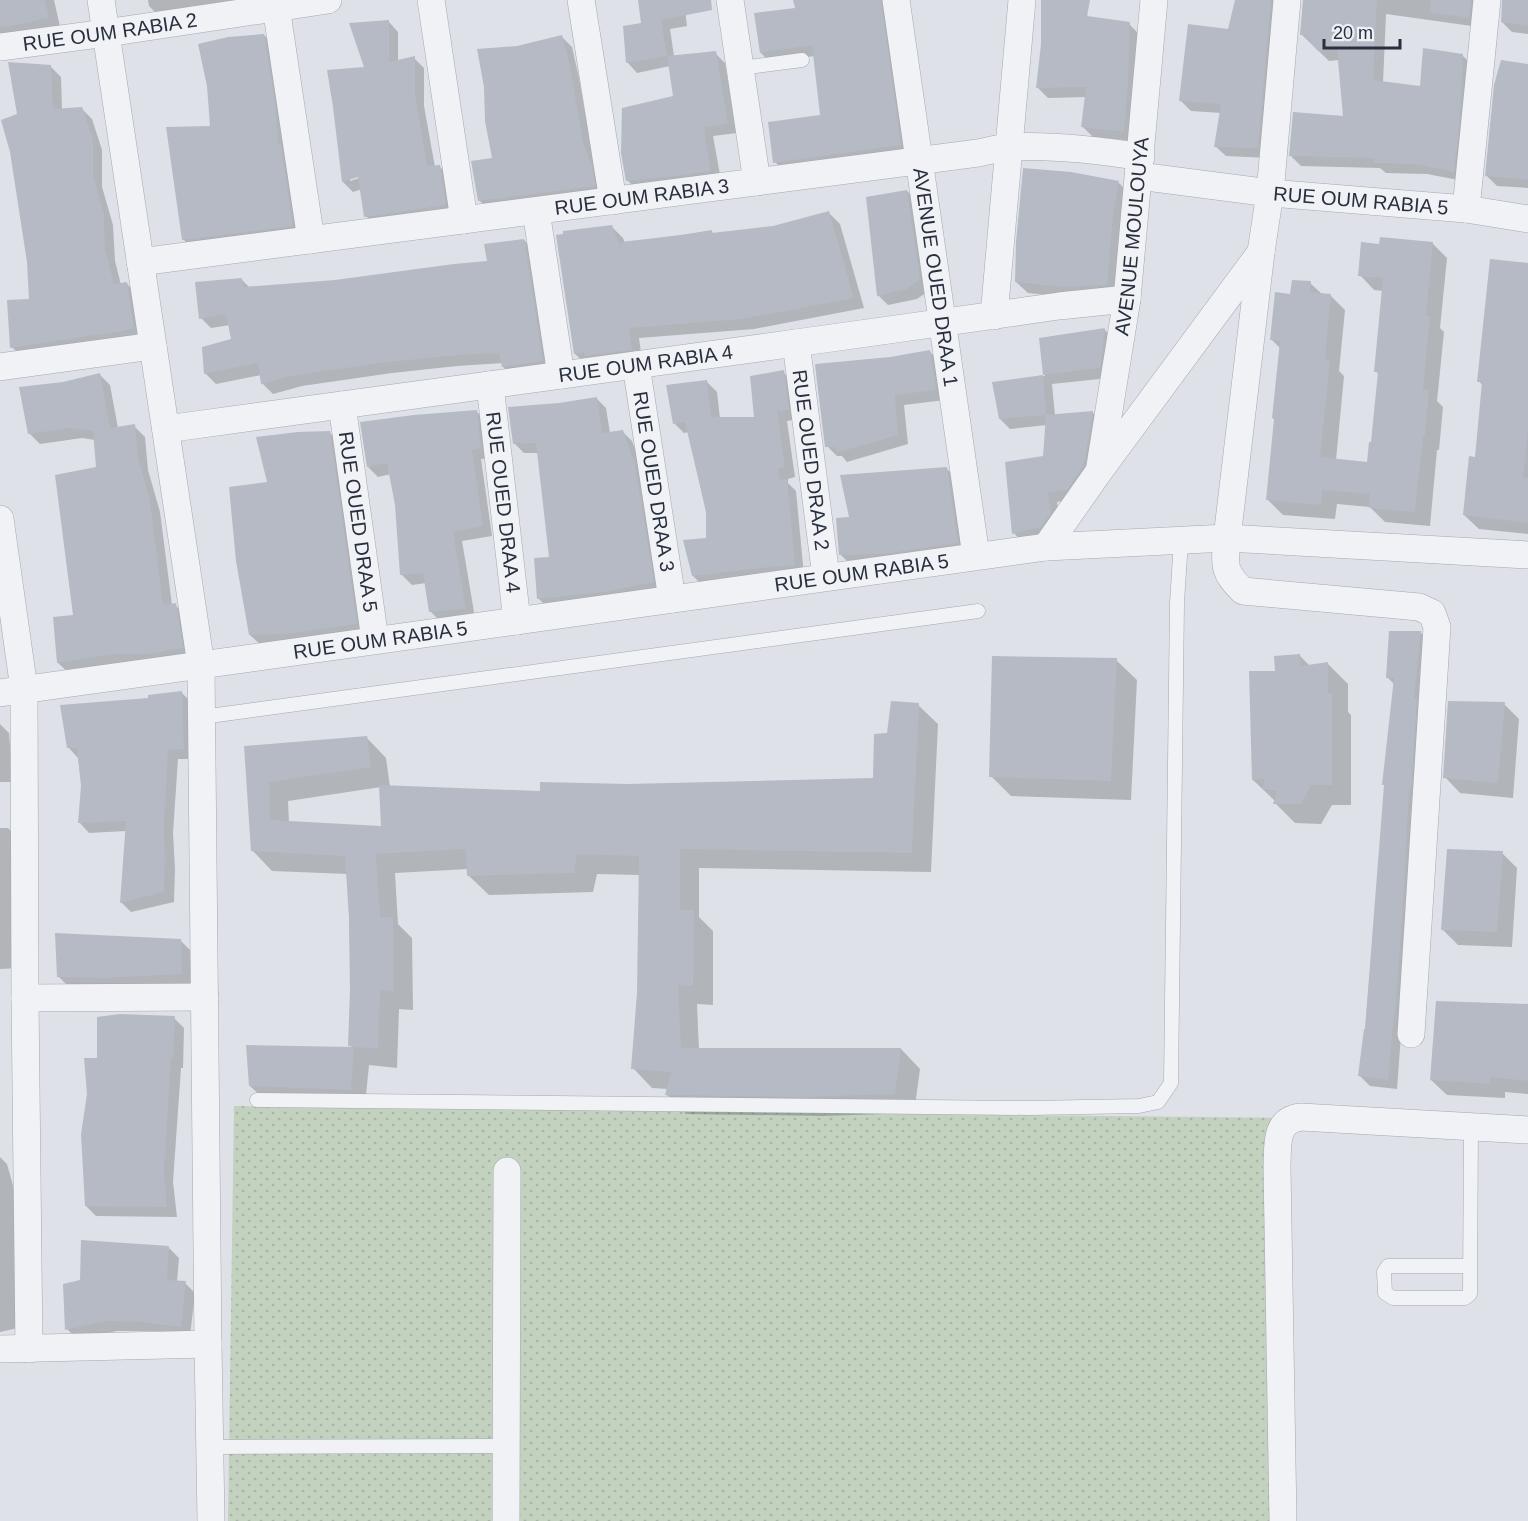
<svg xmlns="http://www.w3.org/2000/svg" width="1528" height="1521" font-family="Helvetica,sans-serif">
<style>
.park{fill:url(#park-dots)}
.shadow{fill:#0003;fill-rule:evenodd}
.building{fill:#b5bac4}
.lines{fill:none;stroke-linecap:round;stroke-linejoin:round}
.service-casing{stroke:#a4a8b1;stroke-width:15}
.minor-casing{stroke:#a4a8b1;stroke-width:28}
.service{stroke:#f1f2f6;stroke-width:14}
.minor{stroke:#f1f2f6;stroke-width:27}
.labels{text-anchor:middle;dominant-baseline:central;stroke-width:4.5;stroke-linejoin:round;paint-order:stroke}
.street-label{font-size:20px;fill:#282f3e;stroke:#edf0f5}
</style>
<defs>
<pattern id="park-dots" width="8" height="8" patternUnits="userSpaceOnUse" patternTransform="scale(1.5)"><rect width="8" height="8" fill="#c3d1bf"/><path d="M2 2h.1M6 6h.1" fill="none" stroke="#a8b4a5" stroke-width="1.8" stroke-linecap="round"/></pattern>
</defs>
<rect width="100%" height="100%" fill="#dee1e7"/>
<path class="park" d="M234,1106L1287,1118L1282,1521H228Z"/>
<path class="shadow" d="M0,0H54L61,31L0,42Z
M148,0H275L160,17L149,6Z
M639,0H684L687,26L670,29L674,56L715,53L725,63L737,133L713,136L721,180L637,190L627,180L675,97L670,66L637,73L628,63L643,24Z
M795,0H891L910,155L785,172L775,162L821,116L814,56L771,63L761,53L796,9Z
M1236,0H1286L1268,158L1226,156L1215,146L1221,113L1191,111L1181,101L1230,30Z
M1304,0H1486L1479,27L1386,14L1383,83L1421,87L1463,56L1473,66L1464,181L1427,174L1386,173L1380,168L1301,166L1291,156L1344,118L1339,60L1329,61L1301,34Z
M1504,0H1528V34L1512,32L1502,22Z
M1087,15L1090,18L1129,24L1139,34L1134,141L1093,137L1083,127L1087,97L1048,98L1038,88Z
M389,22L398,32V61L414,58L424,68V106L435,167L439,166L449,176L455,214L376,226L366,216L362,189L353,192L343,182L335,106L366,68ZM366,176L350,181V178Z
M264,35L274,45L302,236L193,249L183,239L212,127Z
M562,37L572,47L579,78L592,153L604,195L489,210L479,200L494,159L518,47Z
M1528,66V188L1497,186L1487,176Z
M51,67L61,77L62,110L82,109L92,119L102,150V187L113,225L115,261L121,285L127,284L137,294L144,338L22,357L12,347L31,301L19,115Z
M1119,183L1130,194L1118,296L1075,298L1028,293L1016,282Z
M907,191L917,201L930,290L917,299L888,305L878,295Z
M829,213L840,224L864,308L754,329L639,338L642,360L586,364L575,354L612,227L623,238L625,243L711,231L714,234L774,227Z
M524,240L534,251L553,371L514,377L503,367V363L457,366L392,373L302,386L273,394L262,383L261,375L216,384L205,373L233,341L230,325L211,328L201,318L242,280L250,288L335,281L489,262Z
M1432,243L1447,258L1440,328L1444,332L1437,401L1443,407L1439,450H1437L1430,526L1385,522L1370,507L1337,504L1335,519L1283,515L1268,500L1280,348L1272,340L1292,296L1310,283L1322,294L1330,295L1345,310L1339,371L1344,376L1336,460L1368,464L1372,444L1379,375L1376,371L1383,291L1374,290L1360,275L1381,246Z
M1528,264V534L1479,529L1464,515L1476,458L1483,386L1479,381Z
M1105,330L1114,340L1109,378L1052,384L1055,416L1092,412L1102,422L1077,499L1057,502L1060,524L1023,543L1014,533L1045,458L1047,425L1010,429L1000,419L994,384L1045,376L1041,339Z
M930,352L940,362L945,400L904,405L908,444L847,462L842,456H837L827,446L890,359Z
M783,372L793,382L798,419L787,421L795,477L788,479V483L796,491L804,575L703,586L693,576L708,539V512L689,432L684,433L674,423L707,382L717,392L720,419H756Z
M99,374L110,385L118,428L134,426L145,437L148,470L160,512L172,605H175L186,616L193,659L69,673L58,663L75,617L97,468L95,440L82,438L40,444L29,433L63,383Z
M596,398L606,408L610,433L622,431L632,441L645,475L663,592L548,608L538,598L550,558L539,453H524L514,443Z
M476,411L486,421L491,458L481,459L492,536L462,541L475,618L440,621L430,611L426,583L412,585L402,575L397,504L391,474L378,477L368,467Z
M329,432L342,445L369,636L263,647L250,635L269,483Z
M947,469L957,479L967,553L851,565L841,555L850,518Z
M1420,632L1430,642L1397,1089L1370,1086L1360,1076L1365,1031L1394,684L1387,677Z
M1299,655L1310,666L1328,664L1348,684V712L1351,715V805H1332L1321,824L1295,823L1275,803L1276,800H1274L1253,780L1276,672Z
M1116,660L1137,680L1131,800L1011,796L991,776Z
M182,693L192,703L193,759H178L173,833L175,869L174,902L131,912L121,902L126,831L89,833L80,823L82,786L78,758L68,747L149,700Z
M1504,704L1519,719L1513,798L1460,793L1445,777Z
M918,705L938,724L931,872L699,868V917L713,931V1005L697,1004L699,1050L901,1049L920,1069L914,1113L823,1116L686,1114L667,1095L668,1089L652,1088L633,1068L638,993L640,875L597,874L593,892L489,895L469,876L468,869L395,873L398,924L412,938L413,1010L399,1009L397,1068L369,1065L365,1105L266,1101L250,1086L353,1048L350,1045L351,991L348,874L272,871L253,851L246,748L367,738L386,758L390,787L541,793L628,786L874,779L889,734ZM381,787L382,828L289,823L288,801Z
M0,724L9,733L13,782H0Z
M0,828H8L20,840L21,968L0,969Z
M1502,853L1517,868L1512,947L1458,945L1442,929Z
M180,940L193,953L195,987L72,990L59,977Z
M1528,1014V1094L1505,1092V1098L1447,1095L1431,1080Z
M174,1018L184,1028L183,1068H181L173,1182L177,1217L96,1216L86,1206L98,1059Z
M0,1157L7,1164L17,1200L18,1328L0,1332Z
M169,1248L179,1258L177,1282L185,1283L195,1293L190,1336L152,1331H117L77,1339L67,1329L82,1282Z"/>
<path class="building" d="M0,0H45L49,18L0,28Z
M638,0H711L712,10L661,20L667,56L626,63L623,26L641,23Z
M793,0H881L901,145L773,163L768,122L820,115L812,45L760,53L754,13L795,8Z
M1041,0H1090L1087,16L1130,22L1128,85L1124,132L1081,127L1086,87L1036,88L1041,44Z
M1235,0H1271L1258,148L1214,147L1221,104L1179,101L1188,24L1228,29Z
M1303,0H1377L1373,80L1420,86L1423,48L1463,54L1460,116L1454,172L1416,164L1374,163L1375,158L1289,156L1293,112L1343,116L1337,49L1318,51L1304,35H1300Z
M1431,0H1471L1469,18L1430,12Z
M1502,0H1528V26L1501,22Z
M389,20V62L415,56V95L427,166L440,165L446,205L364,217L358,177L342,182L333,107L327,70L364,67L349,23Z
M264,34L275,103L278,144H281L293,226L182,240L166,127L210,126L207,86L198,44L228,37Z
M562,35L570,67L583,142L592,166L595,186L478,201L471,161L492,158L485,121L484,87L477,49L517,46Z
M716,51L728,123L704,127L711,171L675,176L626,181L621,153L622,108L673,96L667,56Z
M1501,60L1528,64V180L1485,176L1494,85Z
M8,62L51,65L53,109L82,107L93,139V176L104,214L105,249L114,284L127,282L134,329L10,348L7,300L29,299L27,262L10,152L1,120L17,114Z
M1023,168L1071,172L1119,181L1113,217L1107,285L1063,287L1015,282L1016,242Z
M907,190L920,279L907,289L877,296L866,197Z
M829,211L854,298L743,319L629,328L632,350L585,356L584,352L574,354L556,235L563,234V231L612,225L621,249V242L681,235L712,230V233L773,226Z
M1380,237L1433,242L1426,316H1430L1423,390H1429L1425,436H1423L1415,512L1369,508L1370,494L1322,490L1321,505L1266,500L1274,419L1272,418L1280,341L1270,340L1275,292L1290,294L1292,280L1311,281L1310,292L1331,294L1325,359L1330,360L1320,457L1367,462L1369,442H1371L1378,372H1374L1383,278L1358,276L1361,242L1379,244Z
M524,239L543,361L502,367L499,353L446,356L381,363L291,376L261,384L258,363L204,374L202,347L231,339L226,314L199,319L195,282L242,278L243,287L335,280L454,264L487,261L484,244Z
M1490,259L1528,263V431L1523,477L1528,478V523L1463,515L1469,456L1475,457L1482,382H1477Z
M1105,328L1100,368L1043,375L1039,338Z
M930,350L936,390L895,395L898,435L836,453L835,447H825L815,365L816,364L890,357Z
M784,370L789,410L777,411L785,467L778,469L780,480L787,479L795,565L770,567L692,576L683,540L706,538V512L685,422L673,424L666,385L707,380L711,417H754L750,376Z
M100,373L110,428L135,424L138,458L150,500L163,605L176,603L183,648L150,654H115L57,663L53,617L73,615L55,475L96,467L93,431L70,428L28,434L19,387L63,382Z
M1043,375L1046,415L999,419L992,382Z
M597,397L602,433L623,430L635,464L654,582L604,592L537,599L534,558L549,557L536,443L521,444V442L513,444L508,407L559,403Z
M477,410L481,448L472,450L483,526L453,532L466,609L429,612L423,573L400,575L395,505L387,463L367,467L360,422L414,415Z
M1093,411L1084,465L1067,490L1048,493L1051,513L1041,527L1012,534L1005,462L1043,456L1046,415Z
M330,431L357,624L287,634L249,635L236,561L229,487L267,482L256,437L298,432Z
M947,467L958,543L884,554L839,555L836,518L849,517L840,475Z
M1389,631H1421L1414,698H1417L1411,789H1409L1403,905L1395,1014H1394L1388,1080L1358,1076L1364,1029H1365L1384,785H1382L1394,678H1386Z
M1300,654L1301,666L1328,662V693H1332V785H1311L1301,804H1273L1277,791L1262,789L1265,779L1252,780L1249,671H1275L1274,656Z
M992,656L1117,658L1111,781L989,777Z
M182,691L184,749L168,750L164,822L165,858L164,892L120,903L126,821L78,823L81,786L77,748H67L60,705L148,698V695Z
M891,701L919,703L912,853L680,849V910H694L693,986L678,985L681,1048H901L895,1094L802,1097L665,1095L671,1072L631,1069L637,993L639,856L577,854L574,873L467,876L466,849L376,854L380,917H393L394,991L380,990L378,1049L348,1046L350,991L349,918L345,856L251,851L244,746L367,736L371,767L269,782L270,820L381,826L379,785L540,791V782L628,784L873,778L874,734L887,733Z
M1448,701L1505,702L1498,783L1443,778Z
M1447,849L1503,851L1497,932L1441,930Z
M55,933L181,939L182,974L105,978L57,977Z
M1436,1001L1528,1004V1081L1490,1077V1084L1430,1080Z
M120,1014L175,1016L173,1058H171L164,1171L167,1207L85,1206L81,1134L87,1094L84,1058H97V1017Z
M246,1045L354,1047L351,1090L249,1086Z
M81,1240L169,1246L167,1280L186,1281L181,1327L141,1322L106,1321L65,1330L63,1284L80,1280Z"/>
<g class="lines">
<g class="service-casing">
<path id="service" d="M741,68L802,60
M202,717L978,611
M257,1100L1029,1108L1139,1106L1158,1102L1171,1083L1177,603L1181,540
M1470,1266H1388L1384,1272L1385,1293L1393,1298H1465L1470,1294L1471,1127
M210,1447L506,1446"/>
</g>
<g class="minor-casing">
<g id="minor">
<path d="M101,0L201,665L208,1344L211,1521"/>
<path d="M275,0L311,240"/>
<path d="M431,0L464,220"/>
<path d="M581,0L613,201"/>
<path d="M730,0L757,182"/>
<path id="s1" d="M896,0L976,556"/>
<path id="s2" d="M0,47L106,33L328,0"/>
<path d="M1139,176L1270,193L1287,0"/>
<path d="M1466,209L1487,0"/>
<path d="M536,211L561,375"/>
<path d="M1261,252L1227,538C1225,565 1222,571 1243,591L1419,607L1432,613L1437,627L1411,1034"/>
<path id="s3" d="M140,262L978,153C988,151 999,148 1010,147C1054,145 1098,150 1141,157"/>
<path d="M994,316L1022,0"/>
<path id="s4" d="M796,343L826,577"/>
<path id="s5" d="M636,365L672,599"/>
<path d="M0,367L153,346"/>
<path id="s6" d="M490,385L517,621"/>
<path id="s7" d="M342,405L375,640"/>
<path id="s8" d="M166,429L796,343L1059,306L1127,299"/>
<path id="s9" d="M1100,466L1127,299L1154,0"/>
<path d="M0,519L24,689L25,998L29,1349"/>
<path id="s10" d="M1046,547L1100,470L1261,252L1270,193L1466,209L1528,219"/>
<path id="s11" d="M0,693L1046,547L1227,538L1528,555"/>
<path d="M25,998L205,997"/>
<path d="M0,1349L208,1344"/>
<path d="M506,1521L507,1171"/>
<path d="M1283,1521L1277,1167C1278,1146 1274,1120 1301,1117L1528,1130"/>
</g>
</g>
<use href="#service" class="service"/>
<use href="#minor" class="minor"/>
</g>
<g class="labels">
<g class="street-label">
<text stroke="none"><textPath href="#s2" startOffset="111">RUE OUM RABIA 2</textPath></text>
<text stroke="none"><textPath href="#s3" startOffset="506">RUE OUM RABIA 3</textPath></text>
<text stroke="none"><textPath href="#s10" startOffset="516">RUE OUM RABIA 5</textPath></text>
<text stroke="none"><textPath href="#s9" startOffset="232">AVENUE MOULOUYA</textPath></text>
<text stroke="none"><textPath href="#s1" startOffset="280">AVENUE OUED DRAA 1</textPath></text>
<text stroke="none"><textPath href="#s8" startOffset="484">RUE OUM RABIA 4</textPath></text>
<text stroke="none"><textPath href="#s4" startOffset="118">RUE OUED DRAA 2</textPath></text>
<text stroke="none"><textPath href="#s5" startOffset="118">RUE OUED DRAA 3</textPath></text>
<text stroke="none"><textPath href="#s6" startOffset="118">RUE OUED DRAA 4</textPath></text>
<text stroke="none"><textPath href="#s7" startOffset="118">RUE OUED DRAA 5</textPath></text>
<text stroke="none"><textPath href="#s11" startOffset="870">RUE OUM RABIA 5</textPath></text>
<text stroke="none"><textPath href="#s11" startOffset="384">RUE OUM RABIA 5</textPath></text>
</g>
</g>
<path d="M1324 39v9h76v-9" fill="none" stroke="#282f3e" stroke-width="3"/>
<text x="1333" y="39" font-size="18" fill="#282f3e" stroke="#edf0f5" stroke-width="4.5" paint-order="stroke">20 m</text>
</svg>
